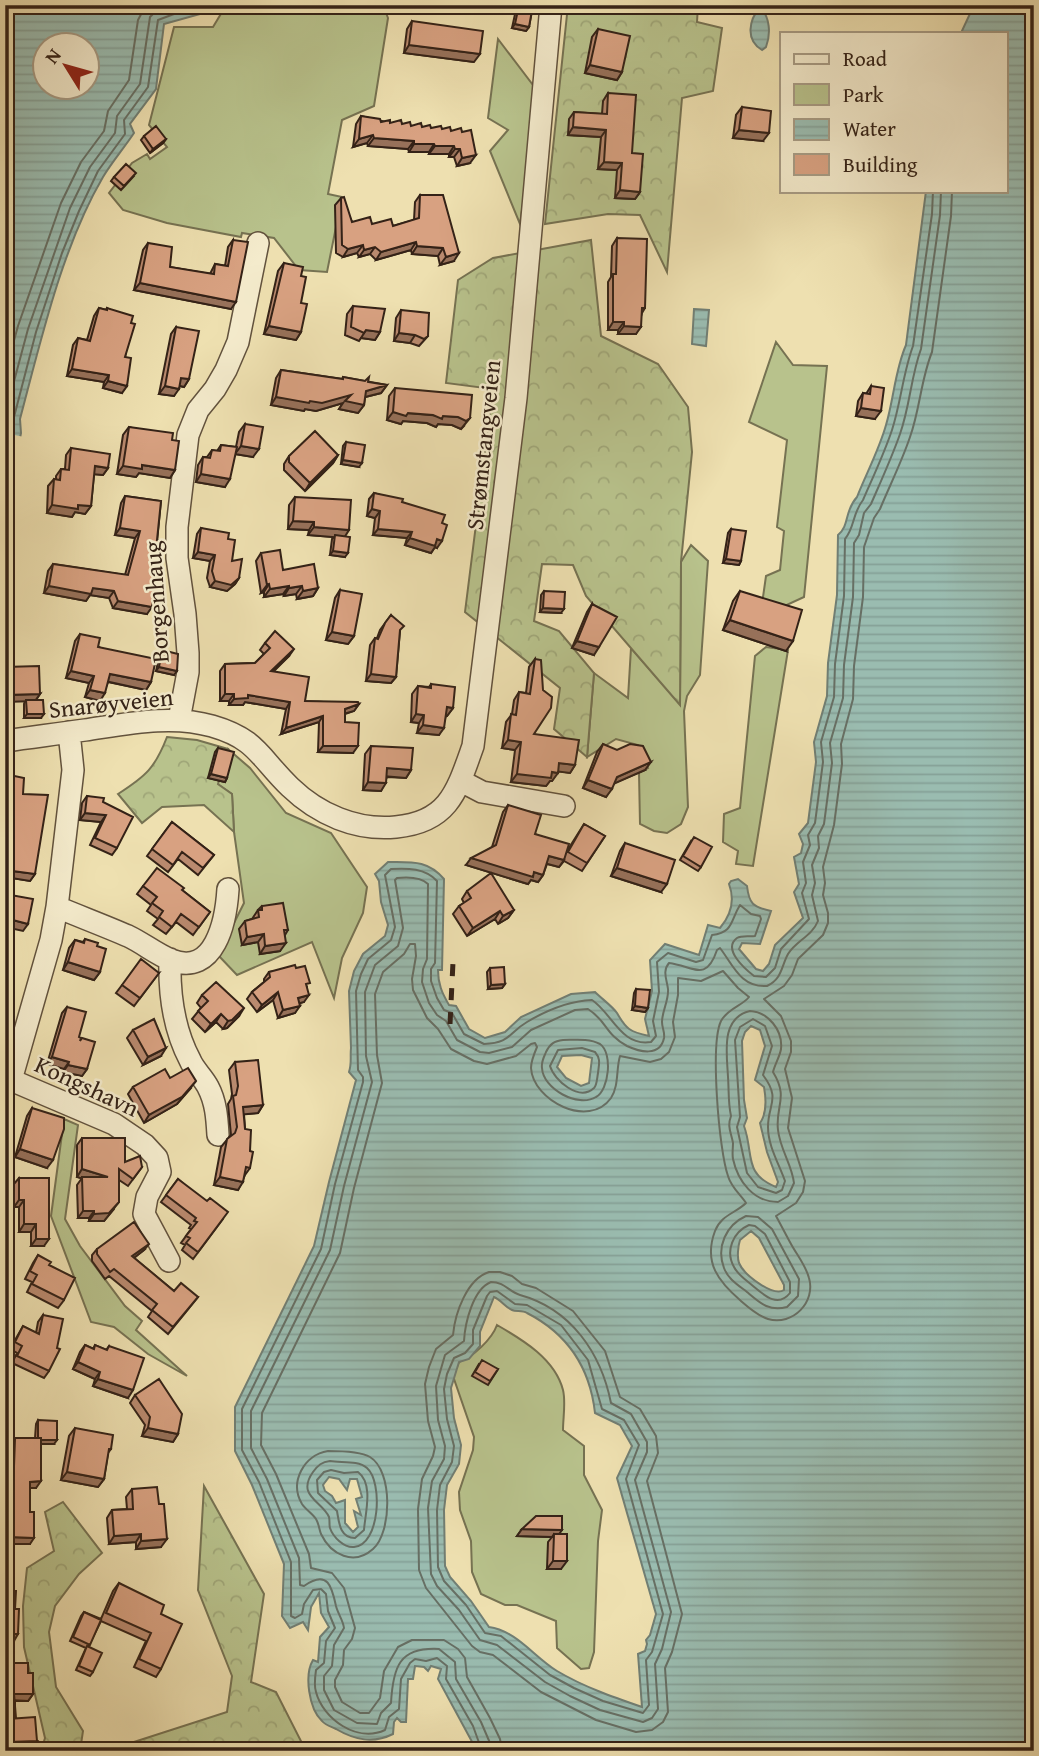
<svg xmlns="http://www.w3.org/2000/svg" width="1039" height="1756" font-family="'Gentium Book Plus',serif">
<style>
.green{fill:#b8c28c;stroke:#767252;stroke-width:2}
.forest{fill:url(#forest-crowns);stroke:#767252;stroke-width:2}
.water{fill:url(#water-rules);stroke:#717e73;stroke-width:2;fill-rule:evenodd}
.pier{fill:#eee0b0}
.lines{fill:none;stroke-linecap:round;stroke-linejoin:round}
.shore{stroke:#676f64;stroke-width:2}
.minor-casing{stroke:#62523d;stroke-width:24}
.minor{stroke:#f4ebcc;stroke-width:21}
.rail{stroke:#342217;stroke-width:5;stroke-dasharray:12 12;stroke-linecap:butt}
.wall{fill:#ba8a6f;stroke:#342217;stroke-width:2}
.shaded-wall{fill:#97715a;stroke:#342217;stroke-width:2}
.building{fill:#d8a181;stroke:#342217;stroke-width:2}
.labels{text-anchor:middle;dominant-baseline:central;stroke-width:5;stroke-linejoin:round;paint-order:stroke}
.street-label{font-size:24px;fill:#342217;stroke:#f4ebcc}
</style>
<defs>
<pattern id="forest-crowns" width="20" height="18" patternUnits="userSpaceOnUse" patternTransform="scale(1.75)"><rect width="20" height="18" fill="#b8c28c"/><path d="M2 6a3 3 0 1 1 6 0M12 15a3 3 0 1 1 6 0" fill="none" stroke="#9fa678"/></pattern>
<pattern id="water-rules" width="6" height="5" patternUnits="userSpaceOnUse" patternTransform="scale(1.75)"><rect width="6" height="5" fill="#9abcb0"/><path d="M0 2.5h6" fill="none" stroke="#85a197"/></pattern>
</defs>
<rect width="100%" height="100%" fill="#eee0b0"/>
<filter id="stains"><feTurbulence type="fractalNoise" baseFrequency=".00286" numOctaves="4"/><feColorMatrix values="0 0 0 0 .2 0 0 0 0 .09 0 0 0 0 .02 0 0 0 .5 -.17"/></filter>
<radialGradient id="worn" r=".72"><stop offset=".6" stop-color="#630" stop-opacity="0"/><stop offset="1" stop-color="#630" stop-opacity=".3"/></radialGradient>
<path class="green" d="M220,5H383L388,18L374,106L342,120L328,194L342,197L327,272L299,270L274,238L242,233L241,237L167,223L123,210L109,193L132,163L147,154L150,159L167,147L149,125L174,27H213L222,12Z
M498,39L539,93L520,224L490,151L508,130L488,118Z
M776,342L793,365L827,366L804,597L776,610L762,604L766,576L780,570L784,531L777,527L787,440L749,422Z
M691,545L708,561L700,675L687,696L684,711L688,807L681,824L667,833L654,831L640,824L639,773L648,768L638,745L616,739L587,757L594,673L628,698L631,648L680,704L681,562Z
M766,647L788,650L753,866L736,864L738,851L723,842L724,814L740,808L755,656Z
M228,749L250,768L286,813L331,833L367,887L363,913L342,958L334,998L312,942L237,975L218,955L244,903L234,832L232,794L217,784Z
M64,1119L78,1125L65,1219L80,1246L125,1306L142,1321L136,1330L187,1376L148,1354L114,1327L91,1322L51,1216Z
M497,1325C523,1340 555,1359 563,1390C566,1402 563,1418 563,1430L584,1446V1475L602,1510L598,1541L594,1652L589,1668L581,1669L557,1648L556,1621L517,1605H505L481,1594L472,1572L471,1541L460,1510L459,1492L473,1450L474,1437L453,1376L459,1362C473,1357 492,1339 497,1325Z"/>
<path class="forest" d="M568,5L629,12L632,5H698L697,22L722,28L713,91L682,98L667,272L640,215L608,214L545,224Z
M591,240L601,336L658,364L688,407L692,452L681,562L680,705L586,596L573,565L542,564L534,621L559,631L594,673L587,757L554,729L560,688L465,612L493,389L446,383L458,280L493,258Z
M167,737L197,740L228,749L218,784L232,794L234,832L204,805L162,807L142,823L118,794C146,776 155,768 167,737Z
M204,1486L264,1594L251,1682L276,1692L306,1751H106L227,1712L232,1676L198,1590Z
M63,1502L102,1553L79,1574L55,1606L49,1632L56,1687L83,1731L80,1751H41L45,1738L24,1647L23,1606L27,1568L54,1551L45,1512Z"/>
<path class="water" d="M5,5H205L207,12L164,24L156,89L130,124L134,133C124,148 112,162 103,177C62,247 41,340 20,419L21,433L7,510L5,536ZM46,46H88V88H46Z
M974,5H1034V1751H477L438,1679L441,1669L431,1666L428,1671L424,1667L415,1666L413,1679H408L406,1722H401L397,1718L394,1722L393,1734C373,1744 355,1740 336,1729C332,1727 325,1725 322,1721C309,1709 304,1675 313,1660L318,1662L320,1637L329,1627L321,1613L319,1593L311,1607L308,1630L303,1622L290,1628L282,1616L284,1564L252,1485L235,1451V1407L314,1246L329,1182L356,1080L349,1072C352,1063 350,1057 351,1048L349,991L354,971L363,954L385,936L388,925L381,902L379,881L375,874L388,862C412,862 428,860 444,879L442,970H438C438,984 442,993 449,1005L456,1006L469,1029L485,1038L505,1032L521,1017L571,994L595,992C602,999 612,1006 617,1013C626,1029 630,1032 649,1036L645,1019L652,991L650,960L665,944L699,955L708,925L720,928C731,915 735,900 729,884L731,881L738,879L747,886C749,904 753,907 771,911L760,944L742,943L739,949L756,969L763,971L769,964L775,945L803,918L794,892L799,884L794,857L801,853L803,844L799,834L808,823L816,762L814,742L827,696L828,663L837,595L838,535C850,525 844,511 857,497C866,474 879,450 886,425C894,398 895,370 906,345L926,191H1006V33H961ZM751,1026L760,1030L765,1046L755,1080L764,1087C766,1098 767,1113 760,1123L767,1152L778,1182L776,1187C743,1174 754,1153 744,1126L747,1118L744,1100L742,1041L745,1032ZM581,1055L592,1058L589,1083L581,1086L566,1078L557,1067L562,1056ZM751,1231L759,1238L784,1285V1290C773,1297 744,1275 739,1263C737,1257 738,1246 740,1240ZM494,1297C501,1300 505,1307 512,1310C516,1312 522,1310 527,1313C568,1334 590,1368 595,1413L620,1425L632,1446L617,1478L656,1614L650,1635L646,1640L647,1644L645,1651L638,1654L642,1707C613,1697 584,1687 557,1671C534,1657 517,1631 489,1627L471,1601L450,1577L445,1566L444,1510L447,1485L459,1464L461,1445L454,1418L451,1388L459,1362L469,1359L480,1346V1332ZM329,1477L339,1479L347,1490L350,1479H357L362,1497L356,1499L361,1515L354,1511L358,1527L353,1532L345,1523V1500L336,1503L332,1496L325,1491L323,1485Z
M760,7C770,17 771,34 766,47L762,50C745,40 749,20 760,7Z
M694,309L709,310L706,346L692,344Z"/>
<path class="pier" d="M5,433L24,437L14,492L5,489L14,446L5,437Z"/>
<g class="lines">
<path class="shore" d="M5,373L18,326L61,203L81,162L104,131L108,111L129,80L138,20L146,5
M5,415L28,329L70,208L90,167L115,133L117,116L140,84L150,17L157,10L171,5
M5,481L14,433V417L36,332L62,253L79,211L98,171L125,134L124,120L148,87L158,20L198,5
M750,1011C768,1012 783,1030 781,1049C780,1056 775,1064 773,1072C789,1098 775,1106 778,1130C780,1149 792,1165 794,1183L788,1196L778,1202C754,1202 738,1182 733,1159C732,1154 733,1148 733,1143C731,1132 727,1127 731,1116C728,1103 729,1090 728,1077C727,1054 720,1018 750,1011Z
M753,1019L765,1026L772,1046L763,1075C781,1099 768,1104 768,1127C768,1146 779,1164 785,1181L782,1190L776,1193L758,1187L747,1173L737,1127L740,1117L735,1040L740,1027Z
M563,1040C574,1040 589,1038 600,1044C613,1053 609,1090 596,1097C578,1108 543,1089 542,1068C541,1062 544,1057 546,1052C550,1044 554,1041 563,1040Z
M582,1048L595,1052C601,1059 599,1064 598,1073C597,1078 597,1085 594,1088C579,1102 554,1080 550,1066L558,1050Z
M746,1216L758,1217L772,1229L799,1279L798,1296L787,1307C769,1312 760,1303 747,1292C738,1285 728,1279 724,1268C716,1247 726,1225 746,1216Z
M749,1225L755,1226L765,1234L790,1282V1293C778,1308 765,1296 753,1286C746,1280 738,1275 734,1267C725,1251 733,1232 749,1225Z
M489,1272H500L512,1276L522,1284L536,1288L573,1311L605,1351L620,1397L640,1409L656,1436L658,1453L647,1481L682,1614L672,1652L665,1668L668,1712L663,1722L652,1730L636,1732L596,1720L541,1692L493,1655L480,1652L472,1646L426,1588L419,1570L418,1509L422,1479L433,1456L435,1447L428,1421L425,1384L429,1367L436,1349L453,1335C455,1313 467,1279 489,1272Z
M491,1282C505,1282 509,1292 520,1295C571,1309 601,1353 611,1403L631,1414L647,1442V1452L635,1480L671,1612L662,1649L655,1664L658,1709L652,1718L643,1722L600,1710L570,1696L545,1682L497,1645L480,1640L459,1610L437,1586L431,1574L428,1508L432,1481L444,1459L445,1446L438,1420L436,1386L445,1355L464,1341C465,1323 473,1289 491,1282Z
M497,1291L515,1304L527,1305L561,1325L588,1360L602,1409L624,1420L639,1445L626,1479L663,1614L652,1652L646,1660L649,1705L643,1713L603,1701L574,1688L550,1675L501,1636L485,1633L466,1605L444,1581L438,1567L437,1510L440,1485L452,1462L454,1446L447,1419L444,1389L447,1374L454,1358L465,1353L473,1344V1330L487,1296L490,1292Z
M328,1451C339,1451 360,1451 370,1457C393,1471 392,1532 373,1549C354,1566 331,1555 321,1534C319,1529 319,1524 316,1519C312,1513 306,1510 302,1504C289,1482 304,1455 328,1451Z
M330,1461C341,1463 358,1460 367,1468C383,1482 380,1545 354,1547C344,1548 333,1537 330,1528C329,1525 330,1521 329,1517C322,1501 296,1496 313,1472C318,1465 322,1462 330,1461Z
M331,1470L344,1473L358,1472C374,1484 365,1514 364,1530L355,1538C340,1538 339,1523 337,1511L318,1493L317,1480L324,1472Z
M482,1751L473,1726L446,1679L447,1666L437,1658L426,1661L415,1659L410,1663L401,1679L399,1709L389,1717L385,1730C357,1743 323,1719 316,1692C314,1686 315,1677 316,1670L324,1663L326,1641L335,1628L328,1611L326,1594L321,1589L313,1590L304,1604L302,1614L295,1618L291,1616V1562L259,1482L242,1450V1409L321,1249L335,1184L363,1082V1077L358,1070L356,991L361,974L368,959L391,940L395,927L385,875L391,869C408,868 425,868 437,881L435,963L431,969V981L437,998L444,1010L452,1013L464,1034L484,1044C511,1043 508,1033 527,1022C547,1010 570,1001 592,1000C612,1013 621,1047 651,1042L656,1036L653,1021L659,992L657,962L668,953L696,962L703,960L712,935C734,932 730,921 740,905L751,914L760,916L761,919L755,936C750,937 742,935 737,938C722,949 745,969 754,976L766,977L775,968L781,949L809,919L802,893L806,883L803,862L810,845L808,835L815,823L823,762L821,742L834,697L835,664L844,596L845,539C855,527 852,514 863,500C873,477 884,454 892,430C901,402 903,373 913,346L932,214L933,191
M491,1751L490,1743L481,1722L456,1679L455,1662L439,1649C399,1647 393,1667 391,1703L381,1713L377,1724L357,1723L334,1710L324,1690V1676L332,1666L334,1645L344,1628C343,1620 338,1614 336,1606C332,1587 328,1569 304,1586L300,1585L299,1558L267,1479L251,1448V1411L330,1250L344,1186L372,1082L366,1056L365,992L375,965L398,946L403,928L395,880L397,878C407,877 421,877 428,884L427,959L423,969L422,982L429,1003L437,1015L446,1021L457,1040L480,1052L489,1053L512,1047L531,1030L575,1010L588,1009C607,1021 605,1034 627,1046C640,1052 660,1057 664,1038C665,1032 662,1028 662,1022C662,1011 669,1000 668,989C667,980 662,971 669,963C693,966 706,983 717,950L720,948C733,965 741,988 767,986C782,979 781,967 788,954C796,941 812,936 818,921L812,895L815,883L812,865L819,848L818,836L824,824L832,763L830,743L843,698L844,665L853,597L854,543L859,535L864,513L871,504C881,481 892,457 900,434C910,406 911,376 921,349L940,215L941,191
M502,1751L500,1739L490,1718L467,1677L465,1658L458,1649L444,1640H412L398,1647L384,1671L380,1698L369,1713H360L342,1702L335,1687V1680L343,1665L344,1650L352,1639L355,1628L344,1588L332,1573L311,1568L309,1554L276,1474L261,1445L262,1413L340,1253L354,1188L382,1083L377,1055L375,994L383,972L404,954L410,944H415L416,956L412,979L413,990L427,1018L438,1029L451,1049L474,1061L487,1064L516,1056L531,1044L535,1043L537,1047C534,1054 531,1061 531,1068C533,1101 589,1129 611,1098C619,1086 616,1069 620,1056L650,1062L661,1059L669,1052L675,1037L673,1022L678,995V978L701,981L723,971L738,988L749,997C742,1006 728,1008 721,1021C710,1044 719,1151 728,1176C731,1187 740,1194 746,1203C736,1213 721,1215 715,1231C703,1263 719,1282 741,1301C749,1308 758,1316 768,1319C793,1326 816,1302 809,1278C806,1266 797,1255 791,1244C786,1235 781,1225 776,1216L796,1203L803,1192L805,1181L788,1128L792,1098L785,1069L791,1052V1041L781,1016L764,999L784,986L792,975L798,959L823,935L828,923V913L823,895L825,883L823,867L834,825L842,764L841,744L853,699L854,666L863,597L864,547L874,518L880,509C890,485 902,461 910,437C920,409 921,379 932,352L951,216L952,191"/>
<g class="minor-casing">
<path id="minor" d="M179,720L188,672V653L185,614L177,558V527L188,435L198,410L215,389L226,370L238,342L258,243
M69,732L73,770L57,907L51,940L11,1080L114,1124L145,1145L157,1158L160,1172L147,1197L144,1214L169,1261
M5,741C32,737 58,734 85,730C126,724 171,714 212,726C257,739 259,757 290,787C318,814 356,831 396,827C449,822 457,791 473,746L516,398L551,5
M461,781L482,792L564,806
M57,907C81,917 105,926 128,936C143,943 156,954 171,960C215,977 226,921 228,889
M170,959C169,994 173,1028 190,1060C194,1070 203,1077 208,1087C216,1102 217,1118 218,1135"/>
</g>
<use href="#minor" class="minor"/>
<path class="rail" d="M450,1024L453,962"/>
</g>
<path class="wall" d="M517,5H533L529,27L526,31L512,28Z
M412,21L474,62L404,53L407,29Z
M598,29L622,72L617,80L585,73L592,37Z
M608,93L632,153L640,192L635,199L615,198L617,170L598,169L601,137L568,135L569,119L574,112L602,114L603,101Z
M742,107L763,141L733,138L736,115Z
M361,116L390,123L451,131L470,163L457,166L454,157H449V154H429V152H409L408,149L368,146L367,143L353,147L356,124Z
M144,136L166,139L163,143L150,153L141,140Z
M114,177H133L121,190L111,181Z
M420,195L454,261L440,265L438,256L412,254L411,250L376,260L370,254L359,257L357,253L343,257L336,253L335,205L341,198L352,222L393,226L414,220L415,202Z
M617,238L645,308L642,313L636,334H618V330H608V282L611,277L612,246Z
M233,240L231,309L134,290L143,250L148,243L170,267L210,274L215,264L225,266L228,247Z
M284,263L301,276V332L296,340L264,334L278,271Z
M353,306L380,332L375,340L361,338L359,341L345,335L347,314Z
M99,308L106,310L107,308L131,323L125,357L122,393L103,388L104,382L67,376L73,345L78,338L87,340L94,316Z
M401,310L428,336L419,346L410,343L394,341L396,318Z
M176,327L189,379L184,387L179,386L174,396L159,394L171,334Z
M281,370L342,379L343,377L387,385L381,393L365,397L364,405L358,413L339,409L343,403L316,411L305,409L304,411L271,405L276,378Z
M871,386L875,419L856,416L858,401L863,393L866,394Z
M395,388L464,426L461,429L452,425L438,424L436,427L427,423L403,421L401,424L387,420L389,396Z
M245,424L253,457L235,454L225,487L196,482L198,465L203,457H207L212,450L217,451L221,445L236,447L239,432Z
M129,427L172,440L175,470L170,478L139,473L136,477L117,474L123,435Z
M346,442L359,467L341,464L343,446Z
M71,448L108,468L103,475L94,474L91,506L85,514L75,512L72,517L47,513L48,486L54,479H56V476L61,469H65L66,455Z
M338,455L333,463L305,491L284,470V464L289,456Z
M374,493L402,502L442,523L437,548L435,547L431,553L405,545L407,538L373,535L375,518L367,516L369,499Z
M125,496L161,501L153,582L147,614L113,608L109,598L90,595L86,601L44,593L48,571L53,564L125,575L135,538L115,535L121,503Z
M295,497L345,536V557L330,555L332,539L334,537L308,535L309,530L288,529L289,505Z
M201,528L228,539L232,561L239,578L235,584L227,591L210,587L207,578L210,561L193,558L197,534Z
M731,529L741,561L739,565L723,563L728,533Z
M261,553L283,570L318,588L313,596L297,599L296,594L284,596L283,594L264,597V592L261,593L256,561Z
M340,590L354,636L348,644L326,640L335,598Z
M544,591L561,613L540,612L541,595Z
M740,591L786,651L723,630L733,601Z
M592,604L594,655L572,648L587,612Z
M391,615L400,631L396,677L391,683L366,681L370,645L375,638H377L380,630Z
M80,634L151,682L146,690L108,682L100,701L85,697L89,683L66,678L75,641Z
M265,643L289,656L273,671L305,701L359,704L354,711L345,714V722L353,753L318,752L319,722L281,734L286,709L245,702L243,705H229V701H220V671L225,664L255,663L264,654L260,650Z
M162,650L174,675L156,671L160,654Z
M535,659L534,734L575,765L570,773L558,771L552,781H550L546,786L511,782L515,750L502,748L506,722L512,714L514,700L519,692L526,693L529,667Z
M431,684L453,708L447,716H446L439,735L417,733L419,723L411,722L412,694L418,686L429,687Z
M40,694L36,700L41,718H24V704L25,701Z
M603,744L645,770L614,783L606,797L583,788L597,752Z
M371,746L411,770L406,778L387,777L381,791L363,790L365,754Z
M218,748L227,778L225,782L208,778L215,752Z
M23,794L35,874L30,881L5,877V831L8,810H5Z
M87,796L103,802L117,848L112,855L90,845L101,822L80,820L82,803Z
M508,805L535,834L567,851L584,824L605,836L582,871L564,861L559,867L547,864L543,875L538,882L531,880L528,884L466,865L492,847L503,812Z
M172,822L214,855L198,875L178,859L168,872L147,856Z
M691,841L701,867L698,871L680,860Z
M625,843L661,892L611,876L620,851Z
M143,886L182,890L210,912L193,935L176,922L166,934L153,925L158,919L147,911L151,905L137,894Z
M467,891L514,910L508,918L498,924L495,919L467,936L453,914L459,906L464,903L462,899Z
M262,906L288,930L285,935L280,951L260,954L258,942L242,945L239,929L245,921L252,919L258,910Z
M85,939L97,946L100,972L94,980L63,970L69,948L75,940L83,942Z
M296,968L307,987L304,1002L300,1003L295,1013L278,1018L273,1000L257,1012L247,999L252,992L264,982V979L269,972Z
M490,968L505,984L502,988L488,989L487,972Z
M159,973L134,1006L116,993L122,985Z
M636,989L648,1008L645,1012L632,1010L634,993Z
M202,995L239,1016L227,1028L223,1029L216,1022L205,1032L192,1019L201,1008L197,1003Z
M67,1007L79,1037L87,1069L82,1076L63,1072L64,1069L47,1064L62,1013Z
M133,1030L161,1056L143,1065L127,1038Z
M235,1062L263,1105L258,1113L244,1114L245,1129L250,1151V1168L245,1175L238,1190L214,1185L221,1147L231,1135L228,1104L231,1099L232,1094L229,1070Z
M170,1078L191,1088L177,1104L144,1123L128,1094L133,1087Z
M32,1108L47,1168L15,1157L27,1116Z
M82,1138L125,1162L142,1167L128,1186L119,1180L114,1209L104,1221H89V1218H78L77,1185L82,1178L77,1177V1145Z
M19,1178L44,1246H31V1232H19V1207H14L13,1185Z
M178,1179L223,1219L193,1259L182,1250L185,1245L181,1243L191,1229L189,1228L191,1225L161,1202Z
M97,1249L144,1250L134,1258L174,1291L198,1297L168,1334L148,1317L152,1311L109,1276L105,1279L92,1261V1255Z
M38,1255L49,1265L64,1300L58,1308L27,1292L32,1282L25,1279L33,1263Z
M43,1315L49,1371L44,1378L12,1363L17,1353L10,1349L23,1326L36,1333L38,1322Z
M85,1345L93,1349L95,1345L106,1350L109,1346L128,1398L93,1386L95,1379L73,1369L80,1352Z
M479,1364L498,1369L488,1385L472,1376Z
M135,1395L178,1434L173,1442L142,1436L145,1425L130,1403Z
M38,1420L54,1444H41L36,1488H30V1544H5V1499L8,1495L11,1445L15,1438H35L36,1424Z
M75,1428L111,1449L108,1453L104,1479L98,1487L61,1480L69,1436Z
M132,1489L159,1504L161,1547L136,1549V1542L109,1544L107,1518L112,1510L127,1509L126,1497Z
M522,1529L559,1534L561,1569H547L548,1542L552,1537L517,1536Z
M119,1583L161,1614V1669L156,1677L134,1667L146,1641L101,1621L88,1647L93,1672L90,1676L76,1670L86,1648L70,1641L81,1616L84,1612L101,1619L113,1591Z
M5,1591L14,1641H10V1663L28,1673L33,1694L28,1701H15V1718L37,1741L31,1748L5,1750Z"/>
<path class="shaded-wall" d="M515,24L529,27L526,31L512,28Z
M409,45L480,54L474,62L404,53Z
M590,65L622,72L617,80L585,73Z
M573,127L606,130L601,137L568,135Z
M739,130L769,133L763,141L733,138Z
M373,135L367,143L353,147L359,139Z
M374,138L414,141L408,149L368,146Z
M166,139L163,143L150,153L153,149Z
M414,144H434L429,152H409Z
M435,146H454L449,154H429Z
M455,149H460L454,157H449Z
M476,155L470,163L457,166L462,158Z
M604,162L622,163L617,170L598,169Z
M620,190L640,192L635,199L615,198Z
M416,242L411,250L376,260L381,252Z
M363,245L357,253L343,257L348,249Z
M417,246L443,248L438,256L412,254Z
M375,247L370,254L359,257L364,250Z
M459,253L454,261L440,265L446,257Z
M140,283L236,302L231,309L134,290Z
M613,322H624L618,330H608Z
M269,326L301,332L296,340L264,334Z
M624,326L641,327L636,334H618Z
M366,330L380,332L375,340L361,338Z
M399,333L415,335L410,343L394,341Z
M72,369L109,375L104,382L67,376Z
M181,378L189,379L184,387L176,385Z
M108,381L127,386L122,393L103,388Z
M387,385L381,393L361,398L366,391Z
M165,386L179,389L174,396L159,394Z
M351,395L364,405L358,413L339,409L343,403L316,411L305,409L304,411L271,405L276,397L310,401Z
M861,408L881,411L875,419L856,416Z
M393,412L443,416L470,418L461,429L452,425L438,424L436,427L427,423L403,421L401,424L387,420Z
M241,446L259,449L253,457L235,454Z
M338,455L333,463L305,491L310,483Z
M343,460L362,463L359,467L341,464Z
M142,465L175,470L170,478L139,473L136,477L117,474L123,466Z
M95,466L108,468L103,475L90,474Z
M201,474L230,479L225,487L196,482Z
M52,505H78L91,506L85,514L75,512L72,517L47,513Z
M372,509L380,511L375,518L367,516Z
M293,521L314,522L309,530L288,529Z
M314,527L349,530L344,538L308,535Z
M120,528L140,531L135,538L115,535Z
M378,529L412,532L407,538L373,535Z
M410,538L437,539L442,541L437,548L435,547L431,553L405,545Z
M333,551L348,553L345,557L330,555Z
M198,552L215,555L210,561L193,558Z
M726,559L741,561L739,565L723,563Z
M239,578L235,584L227,591L210,587L215,581Z
M269,584L264,592L261,593L267,585Z
M49,586L93,588L114,591L109,598L90,595L86,601L44,593Z
M289,586L283,594L264,597L270,589Z
M302,586L296,594L284,596L289,588Z
M318,588L313,596L297,599L303,591Z
M118,601L152,607L147,614L113,608Z
M543,608L564,609L561,613L540,612Z
M730,620L793,641L786,651L723,630Z
M332,632L354,636L348,644L326,640Z
M577,641L599,647L594,655L572,648Z
M294,649L289,656L267,678L271,671Z
M159,667L177,671L174,675L156,671Z
M71,671L94,676L89,683L66,678Z
M110,674L151,682L146,690L105,681Z
M371,674L396,677L391,683L366,681Z
M90,690L105,693L100,701L85,697Z
M40,694L35,701L5,702V695Z
M225,694H234L229,701H220Z
M248,695L290,702L286,709L245,702L243,705H229L234,699Z
M359,704L354,711L340,715L345,709Z
M447,707L453,708L447,716L441,715Z
M27,714H44L41,718H24Z
M416,714L424,715L419,723L411,722Z
M323,716L319,722L281,734L286,728Z
M423,725L444,728L439,735L417,733Z
M508,740L521,742L515,750L502,748Z
M323,746H358L353,753L318,752Z
M651,762L645,770L611,785L617,777Z
M559,763L575,765L570,773L554,771Z
M387,768L411,770L406,778L382,776Z
M552,772L558,773L552,781H550L546,786L511,782L517,774Z
M211,774L227,778L225,782L208,778Z
M588,780L612,789L606,797L583,788Z
M368,782L386,783L381,791L363,790Z
M5,803H13L8,810H5Z
M85,813L106,815L101,822L80,820Z
M549,856L564,860L559,867L544,863Z
M471,858L534,872L543,875L538,882L531,880L528,884L466,865Z
M617,868L667,884L661,892L611,876Z
M5,870L35,874L30,881L5,877Z
M514,910L508,918L498,924L503,916Z
M500,911L495,919L467,936L473,928Z
M5,918L28,924L23,931L5,927Z
M264,934L258,942L242,945L247,937Z
M286,943L280,951L260,954L265,946Z
M68,962L100,972L94,980L63,970Z
M505,984L502,988L488,989L491,985Z
M278,992L273,1000L257,1012L262,1005Z
M309,995L304,1002L293,1005L298,998Z
M300,1006L295,1013L278,1018L283,1010Z
M635,1006L648,1008L645,1012L632,1010Z
M244,1008L239,1016L227,1028L223,1029L228,1021Z
M221,1014L216,1022L205,1032L211,1024Z
M166,1048L161,1056L143,1065L148,1057Z
M52,1057L69,1062L64,1069L47,1064Z
M68,1065L87,1069L82,1076L63,1072Z
M196,1081L177,1104L144,1123L149,1115Z
M263,1105L258,1113L237,1115L243,1107Z
M20,1149L53,1160L47,1168L15,1157Z
M82,1169L108,1177L103,1185L77,1177Z
M220,1177L243,1182L238,1190L214,1185Z
M19,1200H24L19,1207H14Z
M119,1202L104,1221H89L94,1214Z
M83,1211H94L89,1218H78Z
M24,1224H36L31,1232H19Z
M36,1239H49L44,1246H31Z
M149,1244L144,1250L127,1263L132,1256Z
M78,1362L100,1372L95,1379L73,1369Z
M98,1379L133,1390L128,1398L93,1386Z
M148,1428L178,1434L173,1442L142,1436Z
M38,1440H57L54,1444H35Z
M67,1472L104,1479L98,1487L61,1480Z
M41,1481L36,1488H25L30,1482Z
M522,1529L562,1530L557,1537L554,1534L552,1537L517,1536Z
M141,1534L136,1542L109,1544L114,1536Z
M9,1537L34,1538L30,1544H5V1542Z
M167,1539L161,1547L136,1549L141,1541Z
M553,1561H567L561,1569H547Z
M10,1634H18L14,1641H6Z
M14,1694H33L28,1701L10,1700Z
M37,1741L31,1748L5,1750V1747L9,1742Z"/>
<path class="building" d="M519,5H533L529,27L515,24Z
M412,21L483,31L480,54L409,45Z
M598,29L630,36L622,72L590,65Z
M608,93L636,95L632,153L643,154L640,192L620,190L622,163L604,162L606,130L573,127L574,112L607,114Z
M742,107L771,111L769,133L739,130Z
M361,116L380,119L381,122L390,120V123L401,120L402,124L410,122L411,126L421,123L422,127L430,125L431,128L441,126L442,129L450,127L451,131L461,128L462,132L471,130L476,155L462,158L460,149H455L454,146H435L434,144H414V141L374,138L373,135L359,139Z
M156,126L166,139L153,149L144,136Z
M126,164L136,173L124,186L114,177Z
M420,195H443L459,253L446,257L443,248L417,246L416,242L381,252L375,247L364,250L363,245L348,249L342,245L341,198L344,197L352,222L370,217L372,224L391,219L393,226L419,218Z
M617,238L647,239L645,308H642L641,327L624,326V322H613V274H616Z
M233,240L248,242L236,302L140,283L148,243L172,247L170,267L214,274L215,264L228,266Z
M284,263L303,267L301,276L306,277L301,303L307,304L301,332L269,326Z
M353,306L385,309L380,332L366,330L364,333L351,327Z
M99,308L107,310V308L133,316L131,323L135,324L125,357L131,358L127,386L108,381L109,375L72,369L78,338L90,341Z
M401,310L429,313L428,336L424,339L415,335L399,333Z
M176,327L199,331L189,379L181,378L179,389L165,386Z
M281,370L343,379V377L365,381L369,377L368,382L387,385L366,391L364,405L345,401L351,395L322,403L310,401L309,403L276,397Z
M871,386L884,388L881,411L861,408L863,393L870,394Z
M395,388L472,395L470,418L466,421L458,417L443,416L442,419L433,415L408,413L406,416L393,412Z
M245,424L263,427L259,449L241,446Z
M129,427L173,433L172,440L179,441L175,470L142,465V469L123,466Z
M315,431L338,455L310,483L289,462V456Z
M346,442L365,445L362,463L343,460Z
M221,445L237,447L230,479L201,474L203,457L210,458L212,450L220,451Z
M71,448L110,454L108,468L95,466L91,506L78,505V509L52,505L54,479L60,480L61,469L69,470Z
M374,493L403,499L402,502L445,515L442,523L447,525L442,541L437,539L435,546L410,538L412,532L378,529L380,511L372,509Z
M125,496L161,501L157,540L163,542L153,582L156,583L152,607L118,601L114,591L93,588L91,594L49,586L53,564L128,575L140,531L120,528Z
M295,497L351,500L349,530L314,527V522L293,521Z
M201,528L229,533L228,539L235,540L232,561L242,559L239,578L231,585L215,581L212,571L215,555L198,552Z
M731,529L746,531L741,561L726,559Z
M335,535L350,537L348,553L333,551Z
M280,550L283,570L314,564L318,588L303,591L302,586L289,588V586L270,589L269,584L267,585L261,553Z
M340,590L362,594L354,636L332,632Z
M544,591L565,592L564,609L543,608Z
M740,591L802,610L793,641L730,620Z
M592,604L617,617L599,647L577,641Z
M391,615L404,626L400,630L396,677L371,674L375,638L378,639L385,623Z
M275,631L294,649L271,671L309,677L305,701L358,702L359,704L345,709V722L359,723L358,746H323V716L286,728L290,702L248,695V698L234,699V694H225V664L255,663L270,648L265,643Z
M80,634L100,638L98,647L156,659L151,682L110,674L105,693L90,690L94,676L71,671Z
M162,650L178,654L177,671L159,667Z
M535,659L541,660L543,690L552,697L551,708L534,734L579,740L575,765L559,763L558,773L552,772L551,778L517,774L521,742L508,740L511,714L516,715L519,692L530,694Z
M39,666L40,694L5,695V667Z
M431,684L455,687L453,708L447,707L444,728L423,725L424,715L416,714L418,686L431,688Z
M26,700H43L44,714H27Z
M603,744L617,750L630,744L643,746L651,762L617,777L612,789L588,780Z
M371,746L413,748L411,770L387,768L386,783L368,782Z
M218,748L234,752L227,778L211,774Z
M5,774L24,778L23,794L48,795L35,874L5,870V858L13,803H5Z
M87,796L104,798L103,802L133,817L117,848L95,838L106,815L85,813Z
M508,805L541,815L535,834L569,844L564,860L549,856L543,875L534,872L533,877L471,858L496,845Z
M172,822L214,855L203,868L182,852L173,865L152,849Z
M584,824L605,836L587,863L568,852Z
M694,837L712,847L701,867L683,856Z
M625,843L675,860L667,884L617,868Z
M157,868L184,888L182,890L210,912L199,927L181,914L172,927L159,917L163,911L152,903L157,897L143,886Z
M491,873L514,910L503,916L500,911L473,928L459,906L471,898L467,891Z
M5,894L33,899L28,924L5,918Z
M283,903L288,930H284L286,943L265,946L264,934L247,937L245,921L259,917L258,910H262V906Z
M85,939L98,943L97,946L106,949L100,972L68,962L75,940L84,943Z
M141,959L159,973L140,998L122,985Z
M295,965L296,968L305,966L310,983L306,984L309,995L298,998L300,1006L283,1010L278,992L262,1005L252,992L270,977L269,972Z
M504,967L505,984L491,985L490,968Z
M5,982H8L5,1005Z
M216,982L244,1008L232,1020L228,1021L221,1014L211,1024L198,1011L208,1001L202,995Z
M636,989L650,990L648,1008L635,1006Z
M67,1007L86,1012L79,1037L81,1038L80,1041L82,1038L95,1042L87,1069L68,1065L69,1062L52,1057Z
M154,1019L166,1048L148,1057L133,1030Z
M258,1060L263,1105L243,1107L245,1129L251,1130L250,1151L253,1152L250,1168L246,1167L243,1182L220,1177L227,1139L235,1133L237,1127L233,1096L236,1095L238,1086L235,1062Z
M188,1068L196,1081L182,1097L149,1115L133,1087L165,1069L170,1078Z
M32,1108L64,1118V1129L53,1160L20,1149Z
M82,1138H125V1162L140,1156L142,1167L133,1179L119,1169V1202L109,1213L94,1214V1211H83L82,1177H108L82,1169Z
M19,1178H49V1239H36V1224H24V1200H19Z
M178,1179L207,1201L210,1198L228,1212L198,1252L186,1243L190,1238L186,1236L197,1222L194,1221L196,1218L166,1195Z
M134,1222L149,1244L132,1256L174,1291L181,1283L198,1297L173,1327L152,1310L157,1304L114,1269L110,1272L97,1254V1249Z
M38,1255L51,1262L49,1265L75,1278L64,1300L32,1284L37,1275L30,1271Z
M43,1315L63,1319L57,1348L60,1349L49,1371L17,1356L22,1346L15,1342L23,1326L39,1334Z
M85,1345L94,1349L95,1345L107,1350L109,1346L144,1358L133,1390L98,1379L100,1372L78,1362Z
M482,1360L498,1369L490,1381L475,1372Z
M159,1379L182,1414L178,1434L148,1428L150,1417L135,1395Z
M38,1420L57,1421V1440H41V1438H38Z
M75,1428L113,1435L111,1449H109L104,1479L67,1472Z
M15,1438H41V1481L30,1482V1512H34V1538L9,1537L7,1512H9V1494H13Z
M157,1487L159,1504H164L167,1539L141,1541V1534L114,1536L112,1510L133,1509L132,1489Z
M536,1516H562V1530L522,1529Z
M554,1534H567V1561H553Z
M119,1583L164,1605L161,1614L182,1624L161,1669L139,1659L151,1633L106,1613Z
M5,1591H16L15,1609H19L18,1634H10V1663H28V1673H33V1694H14L16,1718L5,1719Z
M84,1612L101,1620L90,1645L73,1637Z
M87,1646L102,1653L93,1672L79,1666Z
M35,1717L37,1741L9,1742L8,1719Z"/>
<g class="labels">
<g class="street-label">
<text transform="translate(483 445) rotate(-84)">Strømstangveien</text>
<text transform="translate(156 602) rotate(-94)">Borgenhaug</text>
<text transform="translate(111 703) rotate(-6)">Snarøyveien</text>
<text transform="translate(87 1086) rotate(25)">Kongshavn</text>
</g>
</g>
<rect width="1039" height="1756" fill="none" stroke="#eee0b0" stroke-width="28"/>
<rect x="7" y="7" width="1025" height="1742" fill="none" stroke="#342217" stroke-width="3.5"/>
<rect x="14" y="14" width="1011" height="1728" fill="none" stroke="#342217" stroke-width="2"/>
<rect x="780" y="32" width="228" height="161" fill="#f4ebcc" stroke="#a79b84" stroke-width="2"/>
<rect x="794" y="54" width="35" height="10" fill="#f4ebcc" stroke="#a79b84" stroke-width="2"/>
<text x="843" y="66" font-size="21" fill="#342217">Road</text>
<rect x="794" y="84" width="35" height="21" fill="#b8c28c" stroke="#a79b84" stroke-width="2"/>
<text x="843" y="102" font-size="21" fill="#342217">Park</text>
<rect x="794" y="119" width="35" height="21" fill="url(#water-rules)" stroke="#a79b84" stroke-width="2"/>
<text x="843" y="136" font-size="21" fill="#342217">Water</text>
<rect x="794" y="154" width="35" height="21" fill="#d8a181" stroke="#a79b84" stroke-width="2"/>
<text x="843" y="172" font-size="21" fill="#342217">Building</text>
<g transform="translate(66 66) rotate(307)"><circle r="33" fill="#f4ebcc" stroke="#a79b84" stroke-width="2"/>
<path d="M0-5L12 26L0 18L-12 26Z" fill="#8f2418"/>
<text y="-10" font-size="19" font-weight="bold" text-anchor="middle" fill="#342217">N</text>
</g>
<rect width="100%" height="100%" filter="url(#stains)"/>
<rect width="100%" height="100%" fill="url(#worn)"/>
</svg>
